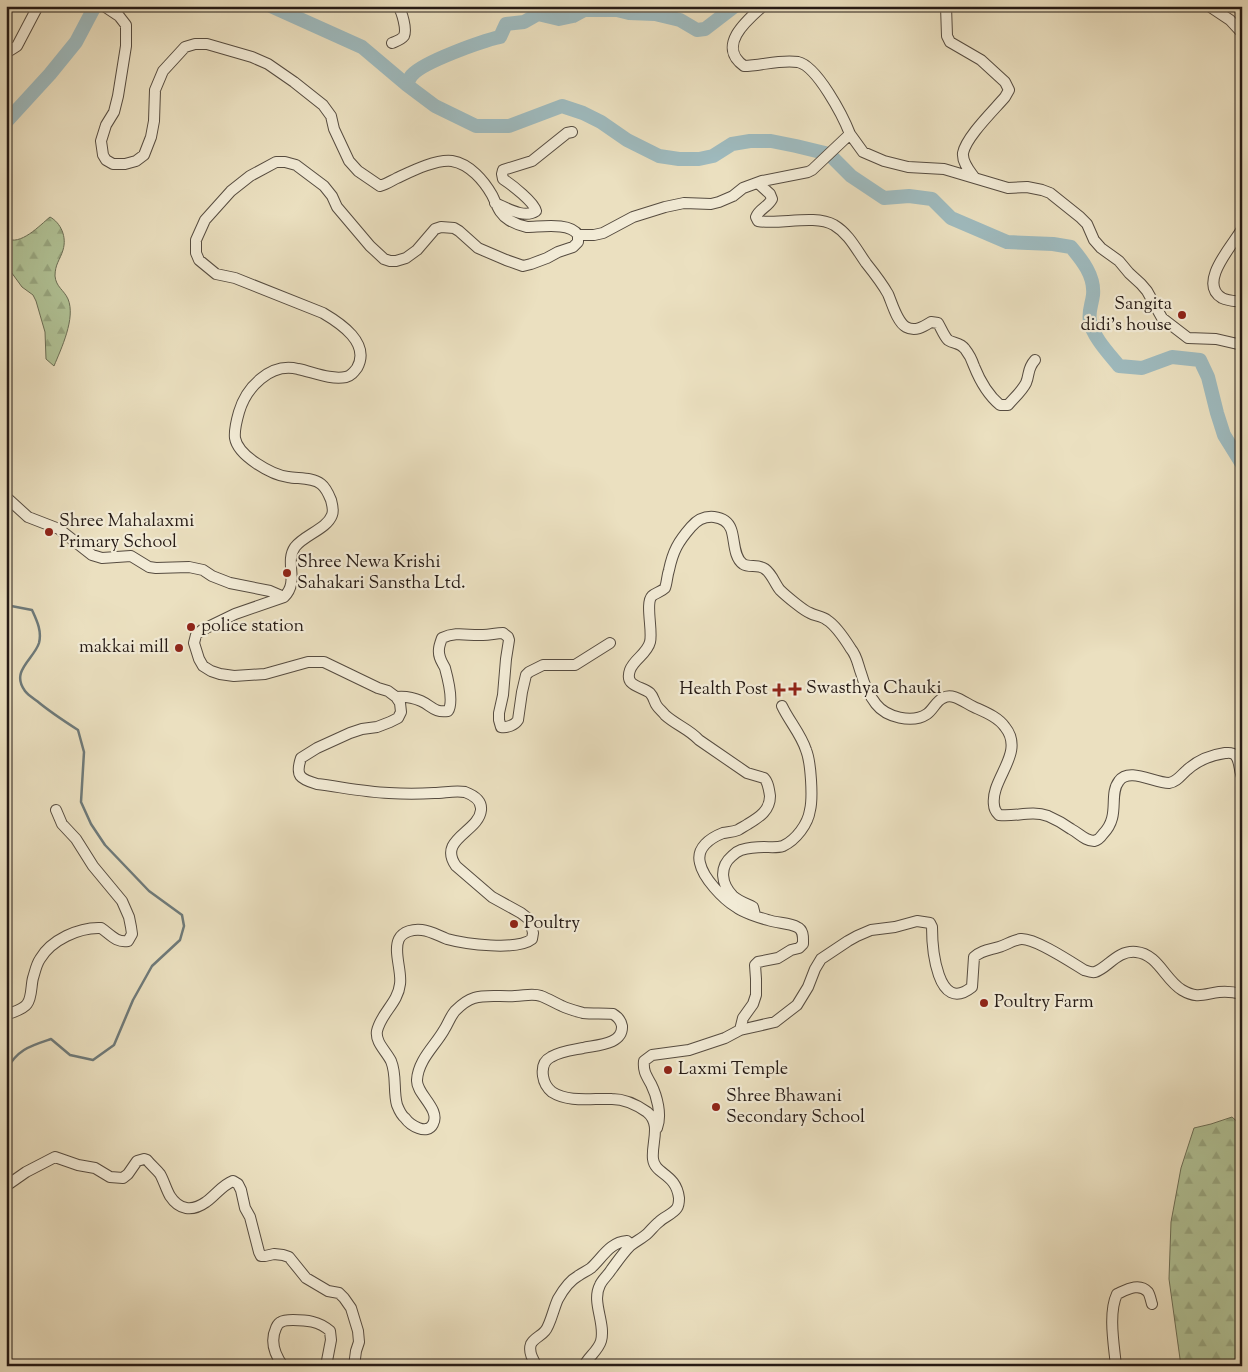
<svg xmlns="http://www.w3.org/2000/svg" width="1248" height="1372" font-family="'Sorts Mill Goudy',serif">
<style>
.forest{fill:url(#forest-firs);stroke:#6b6e56}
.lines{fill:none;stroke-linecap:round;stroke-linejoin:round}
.stream{stroke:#6e7a7a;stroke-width:2.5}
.river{stroke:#9ebabe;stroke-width:14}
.minor-casing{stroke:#564c40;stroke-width:12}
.minor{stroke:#f2ebd6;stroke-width:10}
.poi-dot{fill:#8f2418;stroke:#f2ebd6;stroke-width:2}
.labels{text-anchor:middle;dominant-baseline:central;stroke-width:4.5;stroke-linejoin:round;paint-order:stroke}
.poi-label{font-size:18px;fill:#251a15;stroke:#f2ebd6;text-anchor:start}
</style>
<defs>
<pattern id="forest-firs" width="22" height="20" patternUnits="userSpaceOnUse" patternTransform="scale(1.25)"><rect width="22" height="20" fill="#b1c397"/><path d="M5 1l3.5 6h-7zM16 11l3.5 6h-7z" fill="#98a781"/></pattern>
</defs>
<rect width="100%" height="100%" fill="#ebe0c0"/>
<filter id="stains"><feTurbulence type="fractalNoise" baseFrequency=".004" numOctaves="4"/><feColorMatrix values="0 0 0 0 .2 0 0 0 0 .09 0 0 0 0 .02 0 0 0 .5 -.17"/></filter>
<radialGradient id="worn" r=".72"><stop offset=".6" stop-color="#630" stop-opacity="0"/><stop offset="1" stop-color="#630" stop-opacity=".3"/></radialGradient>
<path class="forest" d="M50,217C61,223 67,237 63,250C60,260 55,264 55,276C56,287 64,290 68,299C76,318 61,349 54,366L46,359L45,332L36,301L33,295L22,287L6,265V238C20,247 40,225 50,217Z
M1232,1117L1242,1126V1366H1181L1169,1279L1171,1222L1181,1168L1194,1128L1211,1124Z"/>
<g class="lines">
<path class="stream" d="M6,605L32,610C37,621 42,631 39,643C34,659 10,671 25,691C28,695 33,698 37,701C50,712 64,721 78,730L84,752L81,802L91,824L105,845L149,891L182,915L184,926L180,940L152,966L133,1000L114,1045L93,1060L70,1055L51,1039C30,1046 18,1049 6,1070"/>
<path class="river" d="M271,6L362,47L407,85L435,106L476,126H509L562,106L583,113L601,122L627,140L659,156L679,159H699L713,156L732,144L750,141H771L796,146L829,154L851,176L884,198L909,196L932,199L951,218L1007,242L1053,244L1071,247C1082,260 1095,276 1093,295C1092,304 1088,312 1090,321C1092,336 1110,355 1119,366L1142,368L1172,357L1200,360L1208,377L1217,413L1224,435L1242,464
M407,85C408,82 410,77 412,75C423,62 482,41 500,37L506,24L524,22L538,14L559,19L573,16L584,10H617L629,13L655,14L680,20L697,30L705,29L735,6
M6,122L50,74L76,42L95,6"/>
<g class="minor-casing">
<path id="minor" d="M104,6L119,16L126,25V46L118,96L114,112L106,125L101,141L103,155L106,160L113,164H125L136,161L144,155L151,137L154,121L155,90L163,71L185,47L195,44H207L252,57L268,64L294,82L323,105L331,116L334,129L349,161L358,171L380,186C387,184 391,181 397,178C412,171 436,159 452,161C470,164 484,181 492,195C497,205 499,214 509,220C514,223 522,226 527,227C541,227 570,222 578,235V242L573,247L558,252L547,258L531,264L523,266L506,260L478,248L459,231L454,228L441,227L435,229L417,250L406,258L396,261H390L384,259L370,246L337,207L332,196L324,186L296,165L285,162H276L250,176L231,191L205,220L196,240V253L199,260L216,274L235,278L323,313C340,323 371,343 357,368C354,372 351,376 346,377C330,380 313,372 298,369C270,362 246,388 239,412C237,419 234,430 235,438C238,456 272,475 288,477C298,479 312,477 321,484C325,487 329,495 331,500C332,504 334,510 332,515C327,529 304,535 295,547C284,563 300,581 284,597L235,614L202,630L196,635L194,643L199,659L203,666L211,671L220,674L234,676L265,674L308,662H324L378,688L388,691L396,697L400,703L401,712L398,718L390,722L377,727L362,729L350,733L317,748L301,758C295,776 300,779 317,784C341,787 364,792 389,793C404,794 419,794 434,793C444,793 455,790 465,792C473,795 482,800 481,810C479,832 437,839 456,866L492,897L521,913L530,920L533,933L532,939C517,951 465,944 447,939C439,936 431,931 422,930C414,929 403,931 399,939C393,951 402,971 400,984C398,1003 381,1013 377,1031C375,1042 386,1051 391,1061C397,1075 393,1091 397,1105C399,1110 401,1115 405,1118C410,1125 427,1136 433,1124C441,1109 416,1094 417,1080C418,1060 435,1046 444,1030C448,1024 450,1017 455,1011C460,1006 467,1000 474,998C486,994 502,997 515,996C524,996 532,993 541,996C549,999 555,1003 562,1006C568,1009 576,1011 583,1013C593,1014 604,1013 613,1014C618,1017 621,1020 622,1026C623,1045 596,1045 583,1048C573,1050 561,1051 551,1057C543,1061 542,1069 543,1076C544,1083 547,1088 552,1092C569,1103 593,1098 612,1099C624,1099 637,1105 647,1112C662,1124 651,1144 653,1159C655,1175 676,1173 679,1198C679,1201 679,1205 677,1208C673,1214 664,1217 659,1222C655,1225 652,1229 648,1233C643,1238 636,1241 630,1246C623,1253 617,1262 611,1270C608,1275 602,1280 600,1285C591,1302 606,1323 601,1341C598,1351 588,1357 584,1366
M946,6L947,36L950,42L981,60L1005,82L1009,90L1005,97C994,110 966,137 963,153C962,162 969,170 974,177
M1209,6L1230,20L1242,33
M392,43C397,41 401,40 404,36C407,29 402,12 398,6
M6,53L17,46L38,6
M850,134L863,152L884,161L908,167L944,169L1008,188L1027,187L1042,190L1050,193L1080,217L1087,224L1094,240L1101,248L1119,261L1129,273L1141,284L1147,291L1162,318L1188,338L1216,339L1242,345
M758,183L770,194L772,199C768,207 759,209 756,217L758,221C780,225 814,214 834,225C849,234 856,249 866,263C874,273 882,283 888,294C892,303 897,322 906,327C915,332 923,327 931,322L938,323C941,328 944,336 948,340C954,344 960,342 965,349C969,354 972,360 974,366C980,381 988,395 1000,405H1008C1014,398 1022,391 1026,383C1030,373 1027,369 1035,360
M495,203C507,208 524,219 536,211C534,202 512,185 503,179L502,174L503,170L532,161L567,133L572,132
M1242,229C1233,245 1197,283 1222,298C1228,301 1235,301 1242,302
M578,235H594L603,233L633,217L665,207L684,203L711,204L719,202L733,196L743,188L762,181L808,172L812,170L850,134C843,116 817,66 798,62C780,59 761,66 744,66C716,46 747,20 763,6
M6,497L28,517L59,529L92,555L102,558L131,556L149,567L156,568L189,567L203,570L212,576L230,583L270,591L284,597
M396,697C405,696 412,697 421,701C432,706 434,713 448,711C454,702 448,679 445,668C442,662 438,657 439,649C439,646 441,641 442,638C457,631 468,636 483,635C490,635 496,633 503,633L508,637L509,640L506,659L503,695L499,713V720L501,727C507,728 515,725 518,720L522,692L526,675L529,672L543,665H575L610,643
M755,915L753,907C747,904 739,901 733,896C721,884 719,867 732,856C735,853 738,851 741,850C748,848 757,847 764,847C770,847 777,848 783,846C796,840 808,824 810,810C813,798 811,762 806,750C801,734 789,721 782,706
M6,1015C12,1012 23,1010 27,1004C32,998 31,985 33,978C35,972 36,965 40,959C51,940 79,927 101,928C110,934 116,943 128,941L132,934L131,927L129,917L122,901L93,866L76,839L62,824L56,810
M740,1030L743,1018L753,1004L756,995V979L755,965L758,962L778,958L791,950L799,948L803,944C803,938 804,930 797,927C790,923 776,923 768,920C760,918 742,912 736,907C723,899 703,878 700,863C696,848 710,838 723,833C728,832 733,832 738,830C741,828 745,826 748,824C760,817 770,810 770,796C769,789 768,782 764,778L747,773L699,740C689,729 676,725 665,715C663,712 659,709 657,706C654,702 654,697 650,693C642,686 624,687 630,670C634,659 647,654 650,642C653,631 645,603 652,596C655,593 661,592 665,588C667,583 667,576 669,570C673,551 678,542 691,527C697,520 704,516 714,517C722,518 728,521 731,529C735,539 733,557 743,564C749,568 758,564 765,569C772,574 775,584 780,590C785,595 804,611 810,613C815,616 822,616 827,620C835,625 846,641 851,649C857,656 858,665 861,673C864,684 869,695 876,704C886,717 912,724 927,714C933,710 936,701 943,698C953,692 965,703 974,707C985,712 998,717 1005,727C1026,753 990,779 994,805C994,809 997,813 999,815C1016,817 1031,810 1048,816C1055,819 1064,824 1071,829C1079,833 1085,841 1094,841C1099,840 1101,837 1103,834C1121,816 1108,795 1119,781C1129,767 1154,783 1169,783C1177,782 1181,775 1187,770C1197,761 1211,755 1225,753C1228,753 1232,752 1235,755C1240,760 1239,770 1242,777
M657,1128C662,1115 657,1096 651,1084C646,1075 643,1071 644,1061L652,1055L689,1050L725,1038L740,1030L775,1022L797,1005L808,987L815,969L821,959L848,941L857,936L871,930L895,927L917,921L930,923L932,927C932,947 937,1015 972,987L974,957C982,950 989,950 999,947C1006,945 1013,940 1021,939C1035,938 1071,962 1084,970C1087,971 1092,973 1095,972C1108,968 1117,950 1136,952C1158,954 1165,980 1182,990C1197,999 1204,994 1219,992C1227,991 1234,992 1242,994
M6,1186L26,1172L55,1157L78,1165L95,1168L110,1177L123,1178L128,1174L137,1161L144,1159L147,1160C151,1165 156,1169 160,1174C164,1181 166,1189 170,1196C179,1210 192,1212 206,1202C215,1196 222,1185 233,1181L238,1184L241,1190L245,1208L250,1217L259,1252L261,1256H265L274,1254L283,1255L289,1257L306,1278L328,1291L339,1293L344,1298L351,1308L358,1331L359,1342L356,1351L354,1366
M283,1366C275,1355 270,1341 276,1328C277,1326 278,1323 281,1322C284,1320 289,1320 293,1320C306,1320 319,1321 330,1331L331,1340L326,1366
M537,1366C533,1360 528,1352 531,1344C534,1338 541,1336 545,1331C550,1326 554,1307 558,1299C563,1290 569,1281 578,1276C582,1273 587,1271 591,1268C602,1258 610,1242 627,1241L631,1245
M1116,1366C1114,1345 1108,1313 1117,1294C1126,1290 1139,1282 1148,1292C1150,1295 1151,1301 1152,1304"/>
</g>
<use href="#minor" class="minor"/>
</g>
<g class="poi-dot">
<circle cx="1182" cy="315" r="5"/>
<circle cx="49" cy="532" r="5"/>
<circle cx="287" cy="573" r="5"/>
<circle cx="191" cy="627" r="5"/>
<circle cx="179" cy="648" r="5"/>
<path d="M792.5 681.5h5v5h5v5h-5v5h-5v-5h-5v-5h5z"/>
<path d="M776.5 682.5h5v5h5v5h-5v5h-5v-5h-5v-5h5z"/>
<circle cx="514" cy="924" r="5"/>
<circle cx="984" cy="1003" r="5"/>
<circle cx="668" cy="1070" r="5"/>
<circle cx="716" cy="1107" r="5"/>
</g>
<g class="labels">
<g class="poi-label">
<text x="1172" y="305" text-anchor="end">Sangita<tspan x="1172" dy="21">didi's house</tspan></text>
<text x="59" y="522">Shree Mahalaxmi<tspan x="59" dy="21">Primary School</tspan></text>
<text x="297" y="563">Shree Newa Krishi<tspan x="297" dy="21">Sahakari Sanstha Ltd.</tspan></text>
<text x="201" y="627">police station</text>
<text x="169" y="648" text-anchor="end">makkai mill</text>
<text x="806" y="689">Swasthya Chauki</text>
<text x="768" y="690" text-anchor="end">Health Post</text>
<text x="524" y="924">Poultry</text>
<text x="994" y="1003">Poultry Farm</text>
<text x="678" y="1070">Laxmi Temple</text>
<text x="726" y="1097">Shree Bhawani<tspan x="726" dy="21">Secondary School</tspan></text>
</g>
</g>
<rect width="1248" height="1372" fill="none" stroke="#ebe0c0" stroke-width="25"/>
<rect x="8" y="8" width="1233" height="1357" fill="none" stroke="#251a15" stroke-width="2.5"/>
<rect x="12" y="12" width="1223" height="1347" fill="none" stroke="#251a15"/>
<rect width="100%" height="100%" filter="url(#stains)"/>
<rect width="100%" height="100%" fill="url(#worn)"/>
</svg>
